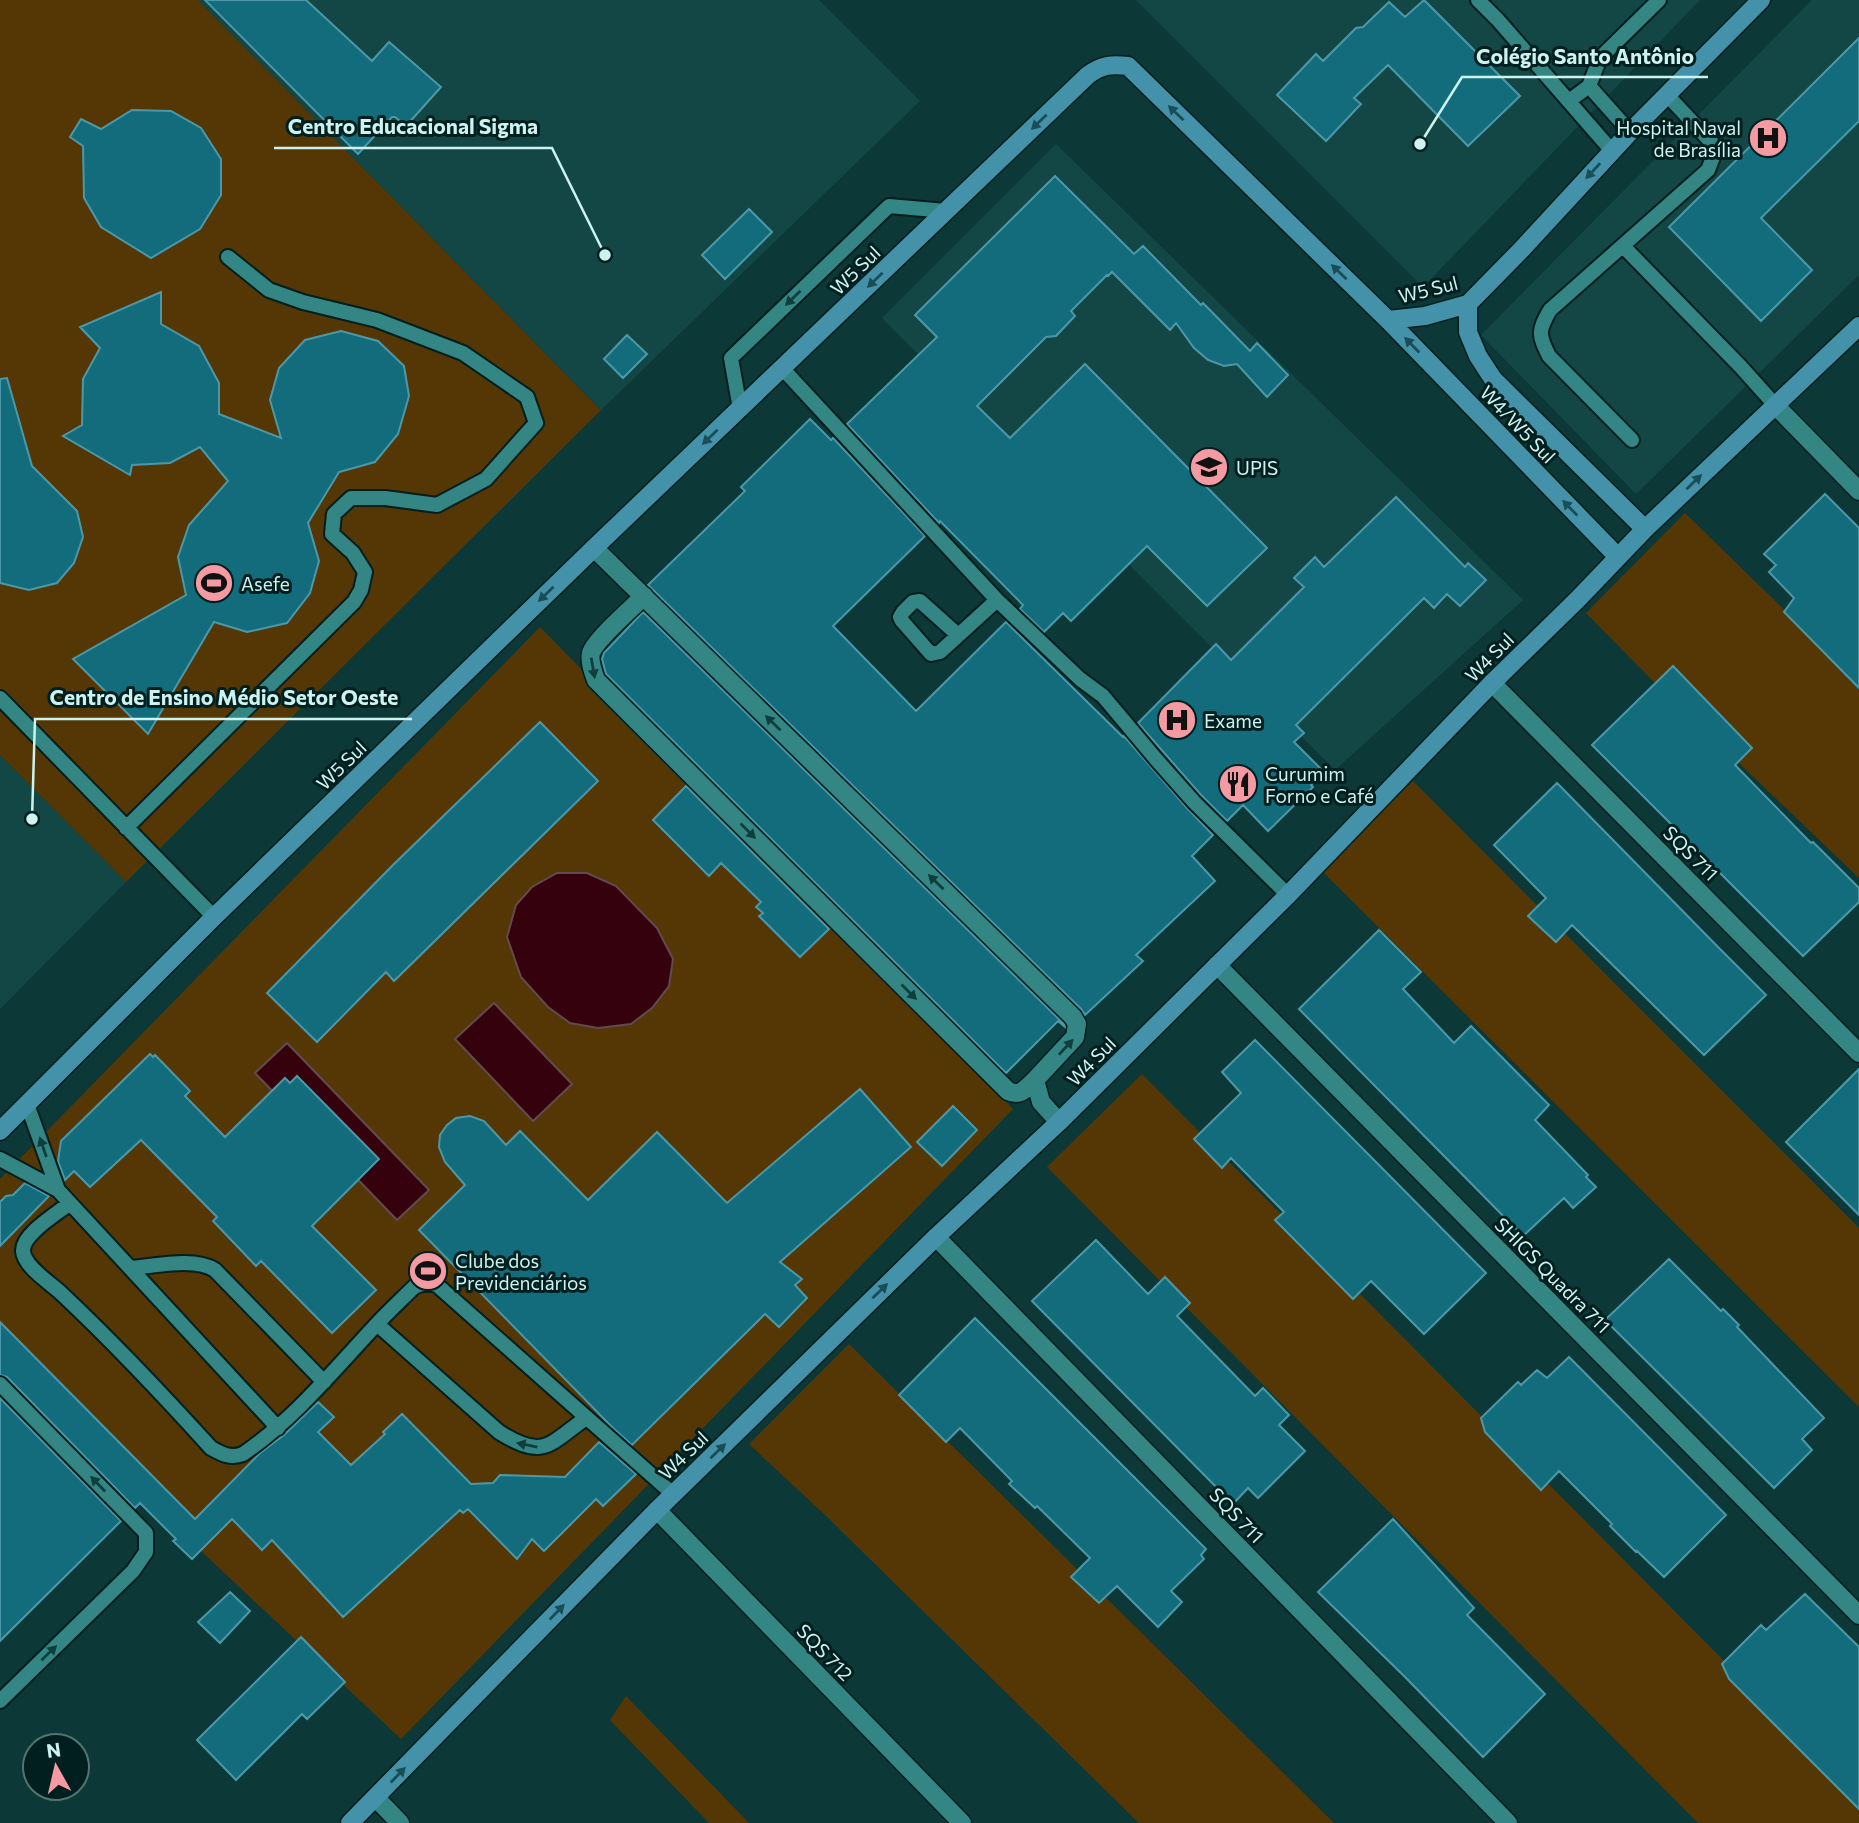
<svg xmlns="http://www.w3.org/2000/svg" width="1859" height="1823" font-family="Commissioner,sans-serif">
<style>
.built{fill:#134746}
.green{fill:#553706}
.water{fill:#34010d;stroke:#624a51;stroke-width:2}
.building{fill:#136c7b;stroke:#4c98a8;stroke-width:2}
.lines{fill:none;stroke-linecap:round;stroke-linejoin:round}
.service-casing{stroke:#041e1d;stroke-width:18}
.minor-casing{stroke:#041e1d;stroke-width:21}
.secondary-casing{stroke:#041e1d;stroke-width:21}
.service{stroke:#348684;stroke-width:14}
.minor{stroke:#348684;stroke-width:18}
.secondary{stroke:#4392a9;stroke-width:18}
.oneway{fill:#1b4d56}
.oneway2{fill:#103e3d}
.labels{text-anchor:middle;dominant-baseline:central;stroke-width:6;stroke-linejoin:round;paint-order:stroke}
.poi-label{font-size:19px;fill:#cdf3f1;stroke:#001f1e;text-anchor:start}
.street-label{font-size:19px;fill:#cdf3f1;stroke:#001f1e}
.leader{fill:none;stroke:#cdf3f1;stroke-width:2.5}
.callout-dot{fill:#cdf3f1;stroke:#001f1e;stroke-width:2.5}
.callout-label{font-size:21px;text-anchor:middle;font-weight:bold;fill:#cdf3f1;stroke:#001f1e;stroke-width:6;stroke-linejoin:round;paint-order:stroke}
</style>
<rect width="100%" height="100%" fill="#0c3938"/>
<path class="built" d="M198,0H819L920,101L601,410Z
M1136,0H1700L1423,287Z
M1812,0H1859V275L1636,494L1481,335Z
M1056,144L1523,600L1335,770L882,318Z
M0,755L126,882L0,1009Z"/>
<path class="green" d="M0,0H198L601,410L126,882L0,755Z
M1685,513L1859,683V878L1650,678L1586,613Z
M540,627L1013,1109L401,1739L0,1362V1179Z
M1413,781L1859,1228V1407L1322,871Z
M1142,1074L1859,1797V1823H1698L1047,1167Z
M849,1344L1334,1823H1139L824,1514L749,1444Z
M626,1696L749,1823H709L610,1720Z"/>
<path class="water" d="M557,873H587L616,886L657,928L673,959L669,986L652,1008L631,1024L598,1028L570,1023L548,1007L521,977L507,937L516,905L532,887Z
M494,1003L572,1084L533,1121L455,1039Z
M287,1043L429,1190L397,1220L255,1073Z"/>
<path class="building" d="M205,0H306L372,61L389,42L441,87L406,126L395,117H392L358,154Z
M1424,0L1520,96L1468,146L1388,65L1354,98L1361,104L1326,141L1277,95L1316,54L1323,61L1356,28L1363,27L1389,2L1405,17Z
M1859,38V121L1761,218L1812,270L1761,321L1669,227Z
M132,110L171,111L201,128L221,159V195L200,229L151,258L101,227L84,198L83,146L70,137L81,119L101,129Z
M1055,176L1134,254L1143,246L1201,305L1203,303L1250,351L1257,343L1288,375L1267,397L1237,364L1224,366L1208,360L1194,348L1176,323L1170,330L1112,272L1108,276L1107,275L1071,311L1075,316L1056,336L1046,337L977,406L1010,438L1085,364L1267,548L1207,606L1147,546L1071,621L1063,613L1044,632L1020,609L1023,605L940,521L939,523L847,424L937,337L915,315Z
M749,209L772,232L725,279L702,255Z
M161,292V324L199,346L219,383V414L281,438L270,400L279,368L305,340L341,331L378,341L404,366L409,396L398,434L375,462L339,472L308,523L319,561L310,593L287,623L247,632L214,622L148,734L73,659L186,595L178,557L189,525L228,481L200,447L170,463L132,465L130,475L63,436L82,425L83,379L100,348L80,327Z
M627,335L647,354L623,378L604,359Z
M7,378L32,466L77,511L83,537L74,563L57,583L29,590L0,583V379Z
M810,419L831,440L833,438L925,536L833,626L916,711L1006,622L1123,737L1124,736L1187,808L1213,835L1192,856L1215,881L1136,955L1143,961L1085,1015L1081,1009L648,585L745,491L741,487Z
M1825,494L1859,528V688L1784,612L1794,598L1769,572L1776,565L1764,554Z
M1396,497L1465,567L1468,563L1486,580L1460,606L1447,594L1434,608L1424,598L1296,725L1304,733L1294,742L1324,772L1311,785L1313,787L1268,831L1243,805L1227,821L1201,795L1138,723L1216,644L1231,660L1304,587L1294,578L1315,557L1324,567Z
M643,612L1064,1024L1065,1027L1058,1021L1006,1073L606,674L602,659L604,653Z
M1673,666L1752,748L1735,765L1811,843L1813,842L1859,888V902L1803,956L1592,745Z
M540,722L598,781L394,981L386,972L317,1042L267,993L393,865Z
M1557,783L1718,947L1766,995L1704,1055L1572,925L1556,942L1528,916L1546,898L1494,845Z
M686,786L829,929L800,957L759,916L763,913L756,907L761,902L721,863L709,876L653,820Z
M1379,930L1421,972L1403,989L1454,1043L1471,1026L1549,1105L1535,1120L1588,1175L1586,1177L1596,1187L1573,1208L1564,1198L1523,1236L1299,1009Z
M1255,1040L1486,1273L1424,1334L1371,1281L1353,1299L1275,1220L1284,1212L1231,1158L1222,1168L1194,1139L1241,1093L1222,1072Z
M150,1054L153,1057L155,1055L190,1091L185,1096L225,1137L285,1078L290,1083L297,1076L379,1159L312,1226L376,1290L332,1333L261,1261L256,1266L213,1221L217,1217L141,1140L90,1187L74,1171L65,1180L58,1161L61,1141Z
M1859,1069V1215L1786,1142Z
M860,1089L911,1147L780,1262L802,1279L795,1285L807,1298L779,1327L765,1314L632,1445L613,1428L419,1230L465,1185L445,1162L439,1147L440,1135L447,1125L456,1118L470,1116L484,1121L506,1145L520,1131L588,1200L657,1132L727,1203Z
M953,1106L977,1130L942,1166L917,1142Z
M25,1183L49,1196L0,1246V1202L6,1196L13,1195Z
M1096,1240L1148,1294L1165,1277L1190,1303L1177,1316L1255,1396L1263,1388L1289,1415L1279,1425L1305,1451L1258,1498L1248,1488L1233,1504L1032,1301Z
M1669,1259L1721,1311L1723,1309L1739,1325L1737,1327L1824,1418L1802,1439L1812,1450L1774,1488L1605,1320Z
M975,1318L1206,1549L1201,1555L1204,1559L1171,1591L1182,1602L1158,1627L1117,1586L1099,1603L1071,1577L1090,1558L1037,1506L1035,1508L1009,1484L1012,1481L960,1428L946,1442L899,1395Z
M0,1322L195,1519L260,1453L284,1435L318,1402L334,1417L318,1432L351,1465L385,1434L383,1432L402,1414L471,1484L493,1483L500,1475L565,1477L599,1442L636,1474L603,1506L596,1499L544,1551L532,1539L517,1559L468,1509L463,1513L460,1510L343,1617L272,1540L262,1550L232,1519L192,1559L173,1541L176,1539L140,1503L135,1508L7,1377L0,1375Z
M1569,1357L1726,1515L1664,1577L1637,1551L1636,1552L1610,1526L1612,1524L1559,1471L1541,1490L1485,1432L1481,1418L1518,1382L1521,1385L1537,1370L1547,1378Z
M0,1398L121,1521L0,1641Z
M1393,1519L1474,1608L1467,1615L1545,1694L1483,1757L1405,1677L1318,1592Z
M230,1592L250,1611L220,1643L198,1622Z
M1805,1594L1859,1647V1809L1729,1679L1722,1664L1761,1625L1766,1630Z
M301,1637L345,1682L307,1719L302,1714L236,1780L197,1740Z"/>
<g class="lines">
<g class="service-casing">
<path id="service" d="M1478,0L1498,20L1612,151
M1589,86L1630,132
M1569,101L1589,86L1600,58L1659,0
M1623,246L1741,367L1775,405
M782,368L997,600
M740,409L731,358L889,206L946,211
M1632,440L1549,356C1538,334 1538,331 1550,310L1708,170L1715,152L1712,143L1668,96
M958,635L920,601L913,602L903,612L900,617L902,621L931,654L940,652L997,600L1080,679L1103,696L1155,758L1194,802L1288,895
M0,698L214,917
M126,828L354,602L361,590L365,572L353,553L332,534L334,514L351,498H385L437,505L486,479L536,423L527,397L463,353L377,320L303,302L269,290L228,257
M27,1104L58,1190
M0,1159L58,1190L278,1428
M70,1203C58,1213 22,1234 23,1251C24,1267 52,1284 62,1294C114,1343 163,1395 211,1448C222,1454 230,1459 243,1454C294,1419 333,1371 375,1326C388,1312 401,1300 414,1287C422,1283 429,1283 437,1285L673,1494
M131,1268C156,1266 194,1257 215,1270L324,1382
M377,1324L499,1432C544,1460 548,1445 586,1418
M0,1384L146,1533V1552L133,1571L0,1701"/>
</g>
<g class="minor-casing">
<path id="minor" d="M1775,405L1859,491
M594,548L1073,1017L1077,1024L1075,1037L1035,1080L1041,1102L1059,1122
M644,596C633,607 595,640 591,653C589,661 593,672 596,680L1008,1091C1021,1097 1026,1088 1035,1080
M1492,683L1859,1053
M1217,965L1859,1615
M936,1237L1508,1823
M657,1510L962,1823
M376,1798L400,1823"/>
</g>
<g class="secondary-casing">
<path id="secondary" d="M1468,304V332L1478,356L1493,379L1645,529
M1388,320L1425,316L1468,304L1521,250L1630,132L1761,0
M0,1131L214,917L594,548L1088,75C1102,65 1111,64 1128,66L1388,320L1618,557
M350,1823L657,1510L936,1237L1059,1122L1288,895L1492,683L1578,599L1645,529L1859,326"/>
</g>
<use href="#service" class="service"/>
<use href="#minor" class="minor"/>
<use href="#secondary" class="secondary"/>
</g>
<defs><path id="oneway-solid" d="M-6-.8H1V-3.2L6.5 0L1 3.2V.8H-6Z" transform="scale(1.75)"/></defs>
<g class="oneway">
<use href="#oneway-solid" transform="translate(1176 113) rotate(-136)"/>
<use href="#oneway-solid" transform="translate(1039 122) rotate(136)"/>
<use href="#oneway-solid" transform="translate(1593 171) rotate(133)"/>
<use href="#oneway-solid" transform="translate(1339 272) rotate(-136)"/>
<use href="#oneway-solid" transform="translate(875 280) rotate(136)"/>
<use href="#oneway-solid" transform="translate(1412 345) rotate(-134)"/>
<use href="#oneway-solid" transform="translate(710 437) rotate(136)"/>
<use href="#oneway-solid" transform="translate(1694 482) rotate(-44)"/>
<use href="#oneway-solid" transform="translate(1570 508) rotate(-134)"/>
<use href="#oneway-solid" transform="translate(546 594) rotate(136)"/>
<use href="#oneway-solid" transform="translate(880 1291) rotate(-44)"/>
<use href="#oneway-solid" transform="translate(718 1451) rotate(-44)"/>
<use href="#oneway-solid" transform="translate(557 1612) rotate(-46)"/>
<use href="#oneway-solid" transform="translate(398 1775) rotate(-46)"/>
</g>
<g class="oneway2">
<use href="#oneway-solid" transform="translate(793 298) rotate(136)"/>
<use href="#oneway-solid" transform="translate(593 668) rotate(80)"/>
<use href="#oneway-solid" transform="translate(773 723) rotate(-136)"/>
<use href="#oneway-solid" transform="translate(748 831) rotate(45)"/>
<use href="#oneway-solid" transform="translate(936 882) rotate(-136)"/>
<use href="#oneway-solid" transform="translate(909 992) rotate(45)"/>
<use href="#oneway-solid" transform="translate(1066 1047) rotate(-47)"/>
<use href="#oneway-solid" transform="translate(43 1147) rotate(-109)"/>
<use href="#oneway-solid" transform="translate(527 1445) rotate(-168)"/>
<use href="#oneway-solid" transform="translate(98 1484) rotate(-134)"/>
<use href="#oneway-solid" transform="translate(49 1653) rotate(-44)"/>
</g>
<defs>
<g id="hospital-disc" transform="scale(2.0125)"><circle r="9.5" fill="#f49aa3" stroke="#001f1e"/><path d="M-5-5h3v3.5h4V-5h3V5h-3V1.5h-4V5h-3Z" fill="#111"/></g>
<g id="university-disc" transform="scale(2.0125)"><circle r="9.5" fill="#f49aa3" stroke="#001f1e"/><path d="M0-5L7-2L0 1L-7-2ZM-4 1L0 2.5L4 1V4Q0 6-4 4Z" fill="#111"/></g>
<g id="stadium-disc" transform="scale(2.0125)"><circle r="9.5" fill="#f49aa3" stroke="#001f1e"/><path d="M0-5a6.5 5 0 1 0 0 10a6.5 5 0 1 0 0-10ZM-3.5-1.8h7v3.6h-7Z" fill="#111"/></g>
<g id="restaurant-disc" transform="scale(2.0125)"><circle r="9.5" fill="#f49aa3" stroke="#001f1e"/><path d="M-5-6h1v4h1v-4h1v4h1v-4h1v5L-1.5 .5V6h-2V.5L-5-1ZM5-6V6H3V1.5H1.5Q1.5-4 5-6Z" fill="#111"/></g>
</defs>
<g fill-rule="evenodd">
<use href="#hospital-disc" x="1768" y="138"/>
<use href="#university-disc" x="1209" y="467"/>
<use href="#stadium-disc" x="214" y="583"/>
<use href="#hospital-disc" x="1177" y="720"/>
<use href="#restaurant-disc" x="1238" y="784"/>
<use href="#stadium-disc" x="428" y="1271"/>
</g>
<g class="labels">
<g class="poi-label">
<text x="1741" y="127" text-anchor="end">Hospital Naval<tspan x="1741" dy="22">de Brasília</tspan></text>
<text x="1236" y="467">UPIS</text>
<text x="241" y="583">Asefe</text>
<text x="1204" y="720">Exame</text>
<text x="1265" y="773">Curumim<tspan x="1265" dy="22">Forno e Café</tspan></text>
<text x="455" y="1260">Clube dos<tspan x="455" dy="22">Previdenciários</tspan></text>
</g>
<g class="street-label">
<text transform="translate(855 270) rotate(-44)">W5 Sul</text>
<text transform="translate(1428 289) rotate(-14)">W5 Sul</text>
<text transform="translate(1518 424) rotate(46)">W4/W5 Sul</text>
<text transform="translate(1489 657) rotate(-45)">W4 Sul</text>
<text transform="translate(341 765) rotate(-44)">W5 Sul</text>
<text transform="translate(1691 853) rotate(45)">SQS 711</text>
<text transform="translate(1091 1061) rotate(-45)">W4 Sul</text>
<text transform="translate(1553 1275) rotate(45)">SHIGS Quadra 711</text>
<text transform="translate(683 1455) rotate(-44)">W4 Sul</text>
<text transform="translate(1237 1515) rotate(46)">SQS 711</text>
<text transform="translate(825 1652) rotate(46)">SQS 712</text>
</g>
</g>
<path class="leader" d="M1420 144L1462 77H1708M605 255L552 148H274M32 819L35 719H412"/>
<g class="callout-dot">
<circle cx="1420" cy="144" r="7"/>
<circle cx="605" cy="255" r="7"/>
<circle cx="32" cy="819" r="7"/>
</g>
<g class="callout-label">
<text x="1585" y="64">Colégio Santo Antônio</text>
<text x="413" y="134">Centro Educacional Sigma</text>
<text x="224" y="705">Centro de Ensino Médio Setor Oeste</text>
</g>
<g transform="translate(56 1767) rotate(352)"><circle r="33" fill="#001f1e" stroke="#527472" stroke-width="2"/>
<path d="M0-5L12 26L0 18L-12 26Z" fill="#f49aa3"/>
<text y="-10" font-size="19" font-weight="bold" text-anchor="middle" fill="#cdf3f1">N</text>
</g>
</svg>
